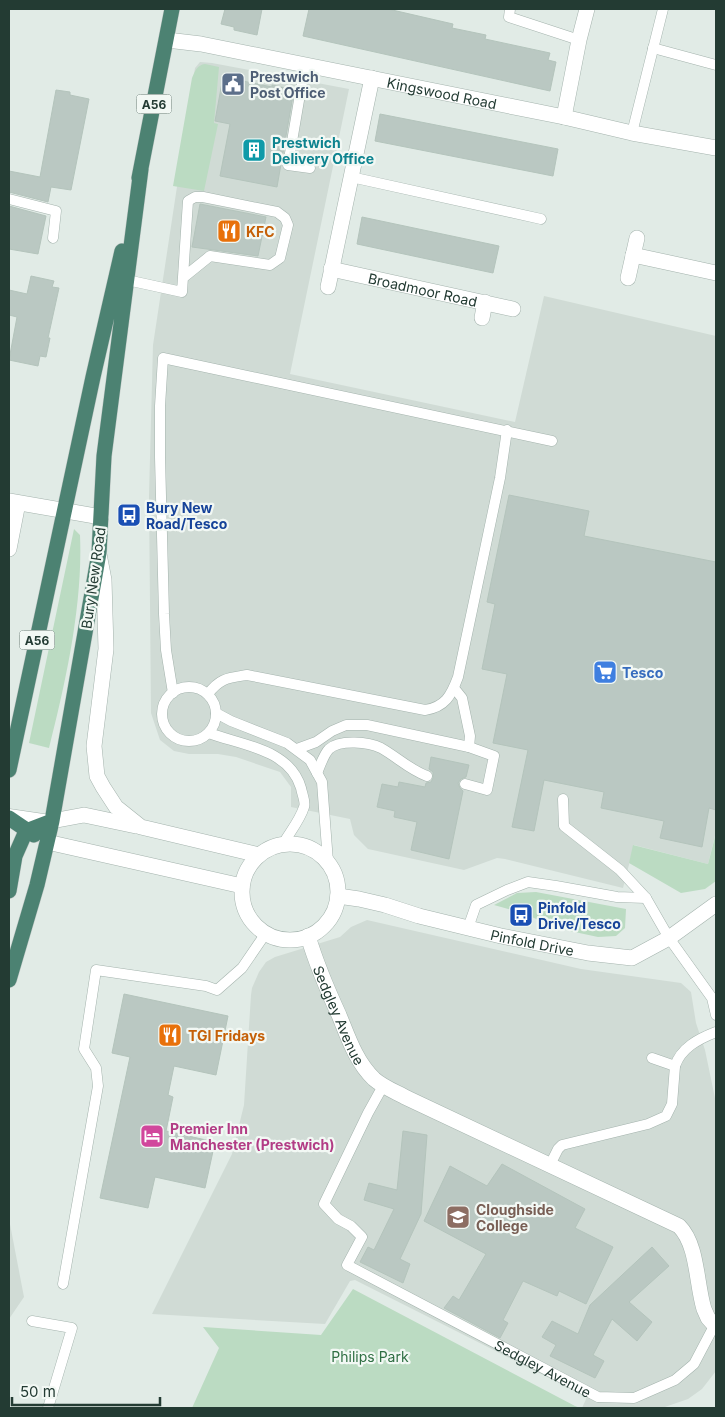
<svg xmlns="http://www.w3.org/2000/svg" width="725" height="1417" font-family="Inter,sans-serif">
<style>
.built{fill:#d0dbd5}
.green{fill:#bbdbc2}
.building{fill:#bac8c2;stroke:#b4c4bc}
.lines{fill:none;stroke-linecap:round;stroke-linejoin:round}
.service-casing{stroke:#a4b3ad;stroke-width:11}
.minor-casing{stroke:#a4b3ad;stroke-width:16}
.trunk-casing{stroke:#c1c8c6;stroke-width:16}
.service{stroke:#fff;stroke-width:10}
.minor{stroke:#fff;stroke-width:15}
.trunk{stroke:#4c8272;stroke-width:15}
.labels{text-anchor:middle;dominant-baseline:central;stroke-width:4.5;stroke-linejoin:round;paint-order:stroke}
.shield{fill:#f2f8f4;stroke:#61746d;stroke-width:1}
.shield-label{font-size:12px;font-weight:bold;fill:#233b33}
.service-label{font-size:14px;font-weight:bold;fill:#4e5e75;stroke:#f2f8f4;text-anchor:start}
.street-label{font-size:14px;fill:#233b33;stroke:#f2f8f4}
.culture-label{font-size:14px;font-weight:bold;fill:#0d838f;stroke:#f2f8f4;text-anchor:start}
.food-label{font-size:14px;font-weight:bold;fill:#c56008;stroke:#f2f8f4;text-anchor:start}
.transit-label{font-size:14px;font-weight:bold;fill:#164399;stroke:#f2f8f4;text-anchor:start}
.shop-label{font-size:14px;font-weight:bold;fill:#366cbe;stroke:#f2f8f4;text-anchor:start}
.hotel-label{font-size:14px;font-weight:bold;fill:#b23c85;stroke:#f2f8f4;text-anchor:start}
.education-label{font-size:14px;font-weight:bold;fill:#785e54;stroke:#f2f8f4;text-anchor:start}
.park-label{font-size:14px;fill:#2f6f43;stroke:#f2f8f4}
</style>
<rect width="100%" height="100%" fill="#e1ebe6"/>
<path class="built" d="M200,62L212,63L349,89L290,374L515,422L544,296L716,336V832L708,864L634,845L623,888L505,859L497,858L464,870L368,849L354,835L350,819L291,807V787L280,772L236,757L218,754H189L174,751L160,740L151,713L149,496L153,345L195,68Z
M367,920L581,969L681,983L691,992L696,1023L705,1050L716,1103V1371L702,1389L688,1399L662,1408H582L587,1397L355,1280L350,1281L325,1324L152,1314L232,1154L244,1105L251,995L252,988L259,972L266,962L275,957L340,937L351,927Z
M9,1219L24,1297L9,1319Z"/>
<path class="green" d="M205,64L219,67L214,123L218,124L204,191L173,186L192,78C195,71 197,65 205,64Z
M74,529L80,535C83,604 66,681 49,748L29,743Z
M716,833V881L705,889L681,893L629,863L633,845L708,864Z
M536,892L626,909L625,928L616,936L598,937L556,928L523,913L494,905L517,893Z
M353,1289L575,1406L580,1408H192L219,1348L203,1327L321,1335Z"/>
<path class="building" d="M225,9H262L257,35L234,30V27L221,24Z
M309,9H388L453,24L452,28L486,35L485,39L550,53L548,60L556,62L550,91L303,36Z
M223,77L272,87V85L294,90L277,187L220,176L230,124L215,121Z
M56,90L70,92V95L89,99L71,190L51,187L48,202L9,192V171L40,177Z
M380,114L558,149L553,176L375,141Z
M200,204L266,217L258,256L192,247Z
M9,206L46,216L38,254L9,249Z
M362,217L499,246L493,273L357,244Z
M31,276L54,281L52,287L59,288L48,338H50L46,357L40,356L38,366L9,360L17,317L9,315V290L27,294Z
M509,495L589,511L584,536L716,562V810L709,808L702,847L660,838L664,821L601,808L604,792L544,780L534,831L512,827L528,750L493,743L507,674L482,669L495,604L487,602Z
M431,757L469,765L466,777L461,779L458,783L460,788L463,791L449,859L411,850L417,822L394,817L395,811L377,807L382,784L398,787L399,782L425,787L426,783L431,782L433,778V772L429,769Z
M124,994L228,1016L216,1075L174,1066L168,1095L173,1097L166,1131L215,1142L205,1188L155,1177L148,1208L100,1198L130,1057L112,1053Z
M403,1131L427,1135L421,1214L400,1259L410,1264L403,1283L360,1262L368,1247L374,1250L394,1209L364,1200L369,1183L397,1190Z
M502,1164L585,1209L575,1228L613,1247L586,1304L559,1291L557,1296L523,1281L503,1320L508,1323L500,1338L444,1308L453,1296L459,1300L486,1254L424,1221L450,1166L487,1186Z
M652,1247L669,1266L629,1302L652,1322L637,1341L612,1319L593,1355L604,1361L595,1378L550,1356L556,1345L542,1337L552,1321L578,1334L590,1305Z"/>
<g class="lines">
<g class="service-casing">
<g id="service">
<path d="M510,9L509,17L579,40"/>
<path d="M653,48L716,65"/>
<path d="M305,65L288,165L310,168"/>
<path d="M632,133L663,9"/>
<path d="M351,177L541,219"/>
<path d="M9,199L56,211L53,238"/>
<path d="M127,280L182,292L188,201L195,197H203L277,212L285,218L288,225L280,258L270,265L210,256L184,277"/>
<circle cx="189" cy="714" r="27"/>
<path d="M454,688L462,698L470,736L469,747"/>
<path d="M173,693L166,650L164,614L160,457V406L163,358L552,441"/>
<path d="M208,694C220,678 228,678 247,675L425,710C445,707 451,696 458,677L500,478L507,430"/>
<path d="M216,713L231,721L287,743L310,760L322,782L328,862"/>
<path d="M209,733C241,745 290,749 301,788C302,794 306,802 304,807C300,820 290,832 283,844"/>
<path d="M297,749L316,742L332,731L346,725H367L469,747L494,756L487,790L465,784"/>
<path d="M317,773C320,766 324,754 329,749C340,739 369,742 381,748C397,757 410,770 427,776"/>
<path d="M563,799L564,826L620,870L646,898L669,938L712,998L716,1015"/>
<path d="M9,814L50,820"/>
<path d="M468,928L476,905L507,890L528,882L556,886L617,897L646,898"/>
<path d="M675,1066C681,1048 698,1039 716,1032"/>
<path id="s1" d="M383,1086L368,1113L324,1204L338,1219L351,1226L362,1237L347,1265L598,1397L634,1398L675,1380L694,1364L714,1326"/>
<path d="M550,1165L558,1149L562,1145L648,1124L666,1116L672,1104L675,1066L652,1058"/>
<path d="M63,1284L98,1086L96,1068L84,1049L96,970L206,986L217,990L242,968L266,933"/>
<path d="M32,1321L72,1328L48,1408"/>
</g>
</g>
<g class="minor-casing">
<g id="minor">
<path id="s2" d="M167,40L201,44L564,117L632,133L716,148"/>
<path d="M564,117L579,40L587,9"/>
<path d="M633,255L716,273"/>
<path id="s3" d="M331,269L513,309"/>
<path d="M628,278L637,238"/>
<path d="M328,287L372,78"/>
<path d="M482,318L485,302"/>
<path d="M9,501L101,517"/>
<path d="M9,549L18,503"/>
<path d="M99,554L104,580L106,649L94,746L97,776L103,787L116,807L141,827L259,855"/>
<path d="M52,821L84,815L136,826"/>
<path d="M47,842L242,886"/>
<circle cx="290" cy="892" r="48"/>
<path id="s4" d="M338,896L359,899L385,905L419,916L501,936L588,953L632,958L669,938L716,904"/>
<path id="s5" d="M308,936C316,963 327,989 339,1015C348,1037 356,1062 374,1079C383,1087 396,1092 407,1098L679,1226C698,1245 696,1283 704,1309L708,1318L716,1327"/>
</g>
</g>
<g class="trunk-casing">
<path id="trunk" d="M139,178L172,9
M9,770L93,377L122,251
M9,818L34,835
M9,891L15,856L26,831L52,821
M9,980L37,885L52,821L99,553L104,456L141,169"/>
</g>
<use href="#service" class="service"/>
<use href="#minor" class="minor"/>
<use href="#trunk" class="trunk"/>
</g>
<defs>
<g id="civic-square" transform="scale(1.25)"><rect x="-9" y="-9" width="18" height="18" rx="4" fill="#5c6f8a" stroke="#f2f8f4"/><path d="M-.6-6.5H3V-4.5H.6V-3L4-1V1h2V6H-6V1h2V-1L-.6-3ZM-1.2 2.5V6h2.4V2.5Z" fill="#fff"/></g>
<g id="building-square" transform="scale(1.25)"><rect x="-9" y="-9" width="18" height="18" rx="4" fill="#0f9aa8" stroke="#f2f8f4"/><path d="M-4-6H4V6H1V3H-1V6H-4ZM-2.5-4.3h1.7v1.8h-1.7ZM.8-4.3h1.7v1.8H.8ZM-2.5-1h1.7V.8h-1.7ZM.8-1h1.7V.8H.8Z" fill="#fff"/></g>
<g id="restaurant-square" transform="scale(1.25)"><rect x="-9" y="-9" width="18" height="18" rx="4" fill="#e8710a" stroke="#f2f8f4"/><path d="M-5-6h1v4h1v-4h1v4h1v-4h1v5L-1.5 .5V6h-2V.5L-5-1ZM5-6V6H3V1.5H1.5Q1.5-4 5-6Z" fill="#fff"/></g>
<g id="bus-square" transform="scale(1.25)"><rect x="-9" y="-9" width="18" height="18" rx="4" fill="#1a4fb4" stroke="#f2f8f4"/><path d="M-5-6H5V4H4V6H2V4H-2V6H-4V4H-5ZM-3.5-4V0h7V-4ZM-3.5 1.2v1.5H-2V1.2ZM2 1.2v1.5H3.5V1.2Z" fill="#fff"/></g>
<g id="supermarket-square" transform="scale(1.25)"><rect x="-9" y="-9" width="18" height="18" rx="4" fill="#3f7fe0" stroke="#f2f8f4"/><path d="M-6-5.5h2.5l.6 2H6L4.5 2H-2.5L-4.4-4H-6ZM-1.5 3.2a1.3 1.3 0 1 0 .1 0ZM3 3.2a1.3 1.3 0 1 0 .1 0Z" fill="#fff"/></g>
<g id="hotel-square" transform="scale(1.25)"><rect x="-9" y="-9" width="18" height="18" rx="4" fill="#d1479c" stroke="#f2f8f4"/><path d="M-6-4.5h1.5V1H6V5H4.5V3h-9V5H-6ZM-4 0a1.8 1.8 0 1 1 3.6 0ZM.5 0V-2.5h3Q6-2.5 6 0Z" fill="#fff"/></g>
<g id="school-square" transform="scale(1.25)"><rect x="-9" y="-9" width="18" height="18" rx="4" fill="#8d6e63" stroke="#f2f8f4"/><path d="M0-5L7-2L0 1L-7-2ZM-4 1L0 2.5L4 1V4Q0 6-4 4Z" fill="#fff"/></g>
</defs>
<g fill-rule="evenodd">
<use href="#civic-square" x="233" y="84"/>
<use href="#building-square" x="254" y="150"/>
<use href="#restaurant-square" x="229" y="231"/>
<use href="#bus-square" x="129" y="515"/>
<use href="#supermarket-square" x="605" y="672"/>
<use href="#bus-square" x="521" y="915"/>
<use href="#restaurant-square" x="170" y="1035"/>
<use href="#hotel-square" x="152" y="1136"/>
<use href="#school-square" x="458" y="1217"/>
</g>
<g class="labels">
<g class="shield">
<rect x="136.5" y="94.5" width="35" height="19" rx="4"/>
<rect x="19.5" y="630.5" width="35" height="19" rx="4"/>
</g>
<g class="shield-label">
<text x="154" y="104">A56</text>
<text x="37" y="640">A56</text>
</g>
<g class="service-label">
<text x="250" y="76">Prestwich<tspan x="250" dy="16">Post Office</tspan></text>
</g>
<g class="street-label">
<text stroke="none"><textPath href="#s2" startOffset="280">Kingswood Road</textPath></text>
<text stroke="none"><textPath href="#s3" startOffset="94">Broadmoor Road</textPath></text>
<text transform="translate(93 578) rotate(-82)">Bury New Road</text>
<text stroke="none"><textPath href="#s4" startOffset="200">Pinfold Drive</textPath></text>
<text stroke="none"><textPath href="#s5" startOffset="85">Sedgley Avenue</textPath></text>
<text stroke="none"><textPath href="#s1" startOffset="436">Sedgley Avenue</textPath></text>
</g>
<g class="culture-label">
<text x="272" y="142">Prestwich<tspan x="272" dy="16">Delivery Office</tspan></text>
</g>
<g class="food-label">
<text x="246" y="231">KFC</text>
<text x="188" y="1035">TGI Fridays</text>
</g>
<g class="transit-label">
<text x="146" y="507">Bury New<tspan x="146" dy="16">Road/Tesco</tspan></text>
<text x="538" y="907">Pinfold<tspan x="538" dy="16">Drive/Tesco</tspan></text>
</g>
<g class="shop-label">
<text x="622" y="672">Tesco</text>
</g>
<g class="hotel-label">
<text x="170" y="1128">Premier Inn<tspan x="170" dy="16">Manchester (Prestwich)</tspan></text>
</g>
<g class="education-label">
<text x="476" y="1209">Cloughside<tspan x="476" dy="16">College</tspan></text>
</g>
<g class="park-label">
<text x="370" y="1356">Philips Park</text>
</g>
</g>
<rect width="725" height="1417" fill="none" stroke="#233b33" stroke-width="20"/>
<path d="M12 1397v8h148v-8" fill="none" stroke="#233b33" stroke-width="2.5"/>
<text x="20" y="1397" font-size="15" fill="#233b33" stroke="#f2f8f4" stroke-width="4" paint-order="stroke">50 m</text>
</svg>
